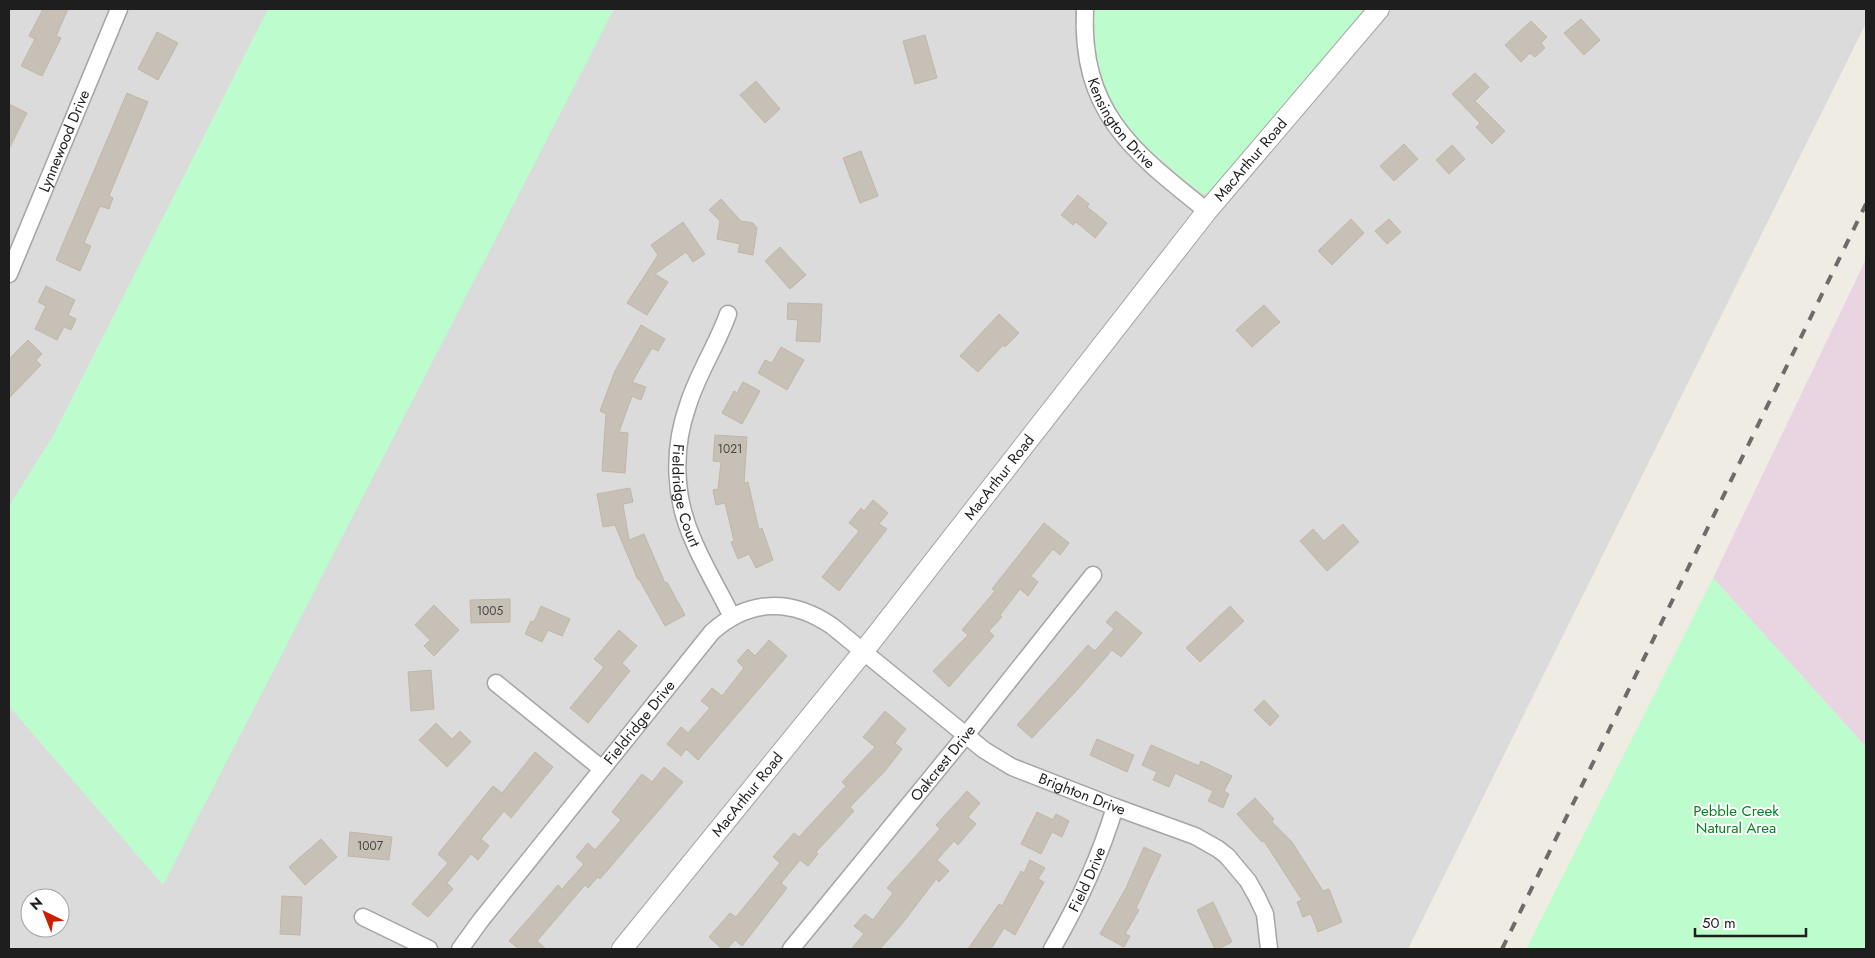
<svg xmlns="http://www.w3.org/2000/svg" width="1875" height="958" font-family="Jost,sans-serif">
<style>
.residential{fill:#dcdbdb;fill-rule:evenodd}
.industrial{fill:#e9d5e2}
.park{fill:#bdfccc}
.building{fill:#c7c0b6;stroke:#c2b6a5}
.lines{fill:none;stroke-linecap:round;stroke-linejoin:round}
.minor-casing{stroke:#a5a5a5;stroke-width:19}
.tertiary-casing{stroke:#a5a5a5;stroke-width:22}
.minor{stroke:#fff;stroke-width:16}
.tertiary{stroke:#fff;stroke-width:20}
.rail{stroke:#6c6c6c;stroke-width:4;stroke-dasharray:10 10;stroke-linecap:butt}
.labels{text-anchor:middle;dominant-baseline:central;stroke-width:4;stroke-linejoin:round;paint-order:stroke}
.number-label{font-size:12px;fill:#484644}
.street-label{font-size:15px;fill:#1e1e1e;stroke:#fff}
.park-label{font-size:15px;fill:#068223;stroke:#fff}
</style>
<rect width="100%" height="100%" fill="#efede3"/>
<path class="residential" d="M9,9H1866V23L1408,949H9ZM30,898H60V928H30Z"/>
<path class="industrial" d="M1866,259V747L1713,578Z"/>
<path class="park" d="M268,9H614L163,885L9,706V506L54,434Z
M1091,9H1365L1213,192L1203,194C1189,184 1176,173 1164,162C1153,153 1141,145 1132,134C1101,101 1091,53 1091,9Z
M1713,578L1866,747V949H1526Z"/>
<path class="building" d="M43,9H68L56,36L61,38L42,76L21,66L35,39L29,36Z
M1581,19L1600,40L1584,55L1564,33Z
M1531,21L1547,37L1541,43L1545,48L1535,57L1530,53L1521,62L1505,45Z
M157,32L178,43L158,80L138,69Z
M925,35L937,78L915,84L903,41Z
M1475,73L1489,87L1475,101L1505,131L1492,144L1476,127L1480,123L1452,94Z
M756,81L780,109L765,123L740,95Z
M127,93L148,102L109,196L113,198L109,209L100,206L84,243L91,246L80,271L56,260Z
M9,104L27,113L9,149Z
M1404,144L1418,159L1394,181L1380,166Z
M1452,145L1465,159L1449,174L1436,160Z
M861,151L878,196L860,203L843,158Z
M1078,195L1089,204L1087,207L1107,223L1095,238L1076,222L1073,225L1061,215Z
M721,199L741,221L753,223L757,228L753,255L738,252L740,244L717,239L720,221L709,210Z
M1351,219L1364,233L1332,265L1318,251Z
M1389,219L1401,232L1387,244L1375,231Z
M683,222L705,254L693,262L686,252L655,274L668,282L647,315L627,303L658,255L651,245Z
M780,247L806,275L790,289L765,261Z
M46,286L75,300L68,315L76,319L71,330L64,327L57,340L35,329L46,306L38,302Z
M788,303L822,304L820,342L796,341L798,320L787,319Z
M1264,305L1280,322L1252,347L1236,330Z
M999,314L1019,333L1005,347L1003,345L978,372L960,356Z
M641,325L665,339L658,351L652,348L632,382L646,387L641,400L632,396L619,432L628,433L625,473L602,471L606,414L600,411L615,371Z
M28,340L42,354L36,360L41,365L9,398V359Z
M781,347L804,360L787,390L758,373L765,360L772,363Z
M743,382L760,391L742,424L722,413L734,391L737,393Z
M715,435L747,437L744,483L748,482L759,530L762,528L773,560L756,568L749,554L738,559L731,542L734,541L725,503L716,505L713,490L718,489L721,462L713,461Z
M630,488L633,502L623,504L629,540L644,534L665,583L667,582L685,615L665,626L639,579L638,580L615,525L603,527L597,494Z
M873,500L888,513L879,524L887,529L839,591L822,577L859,531L849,523L861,508L864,511Z
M1044,523L1069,543L1060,555L1053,549L1031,576L1038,582L1028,596L1020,589L1000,615L1002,617L989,631L994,636L949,687L933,671L968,635L962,630L995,591L992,589Z
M1343,524L1359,542L1327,571L1300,541L1313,529L1324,541Z
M510,599V622L471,623L470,600Z
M434,605L459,630L434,656L424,646L430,640L415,625Z
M541,606L570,619L562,636L548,630L542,642L525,634L531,621L534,622Z
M1230,606L1244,621L1200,662L1186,648Z
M1116,611L1142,633L1121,657L1112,650L1078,689L1032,738L1017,725L1088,645L1095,651L1114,629L1106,622Z
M619,630L637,646L622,663L630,671L588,723L570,708L604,667L594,659Z
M769,640L787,656L698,760L686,749L681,756L667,744L681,727L688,733L710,708L701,701L712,688L722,696L744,668L737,661L748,649L755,656Z
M431,670L434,709L411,711L408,672Z
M1264,700L1279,716L1270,726L1254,710Z
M885,711L906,729L895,743L902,749L885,771L850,807L854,811L816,852L818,854L808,866L800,860L781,883L787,888L742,946L735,940L727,949H722L709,937L730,913L736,917L780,863L773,857L794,833L799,837L846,786L842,782L875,747L863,737Z
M436,723L452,739L460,731L471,742L447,767L419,740Z
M1097,739L1134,755L1127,772L1090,755Z
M1151,745L1199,766L1201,761L1232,776L1224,791L1229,794L1223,808L1208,801L1213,791L1175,773L1169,787L1153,780L1157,772L1142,765Z
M535,752L553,767L511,818L504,811L481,839L489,846L478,860L471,854L447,883L453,889L428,917L412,904L448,863L438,854L493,786L502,793Z
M664,767L683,782L600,879L598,877L588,888L585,885L537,941L546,949H519L509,941L558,885L562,889L584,864L576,857L588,843L595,850L621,820L612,812L642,774L652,782Z
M967,791L980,803L968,817L976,824L958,845L954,841L937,860L949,871L939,882L936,879L902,924L880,949H851L864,934L854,926L865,914L873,920L893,893L887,888L940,829L936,825Z
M1255,798L1274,819L1272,822L1292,842L1323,891L1329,889L1342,922L1318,932L1311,914L1303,917L1297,902L1302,900L1264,841L1262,842L1237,814Z
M1037,812L1053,820L1056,814L1069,821L1062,837L1052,832L1041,854L1021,844Z
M350,832L392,837L389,860L348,856Z
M321,839L337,857L305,885L289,867Z
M1144,847L1161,855L1136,908L1139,910L1125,934L1130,936L1124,947L1100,934L1126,888Z
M1030,860L1045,868L1038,879L1044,882L1015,935L1004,928L991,949H968L999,904L1002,906L1021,871L1024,873Z
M282,896L302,897L300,935L280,934Z
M1213,902L1232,942L1218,949H1215L1197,910Z"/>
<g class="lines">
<g class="minor-casing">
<g id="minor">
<path id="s1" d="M1085,9C1080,112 1133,152 1207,211"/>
<path id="s2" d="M9,274L119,9"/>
<path id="s3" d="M728,314C717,345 698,373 688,405C672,450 674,499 694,542C705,568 720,592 732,617"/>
<path d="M496,683L602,769"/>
<path d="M363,917L429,949"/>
<path id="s4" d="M460,949L481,920L712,632C749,599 791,598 832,626L984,750L1012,767L1115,807L1195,836L1218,849L1227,856L1248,881L1257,897L1265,914L1269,949"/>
<path id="s5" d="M791,949L966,735L1093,575"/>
<path id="s6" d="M1052,949C1078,904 1100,857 1115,807"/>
</g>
</g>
<g class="tertiary-casing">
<g id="tertiary">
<path id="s7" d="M622,949L863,652L1207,211L1379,9"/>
</g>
</g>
<use href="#minor" class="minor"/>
<use href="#tertiary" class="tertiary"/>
<path class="rail" d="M1502,949L1866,204"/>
</g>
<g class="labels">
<g class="number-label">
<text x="730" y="449">1021</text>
<text x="490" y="611">1005</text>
<text x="370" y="846">1007</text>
</g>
<g class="street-label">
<text stroke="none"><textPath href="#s1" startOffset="124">Kensington Drive</textPath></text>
<text stroke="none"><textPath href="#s2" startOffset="144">Lynnewood Drive</textPath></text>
<text stroke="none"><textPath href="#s7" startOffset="1009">MacArthur Road</textPath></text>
<text stroke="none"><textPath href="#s7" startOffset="604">MacArthur Road</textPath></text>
<text stroke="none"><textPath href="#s3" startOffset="192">Fieldridge Court</textPath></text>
<text stroke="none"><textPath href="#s4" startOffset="289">Fieldridge Drive</textPath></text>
<text stroke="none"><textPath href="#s5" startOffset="240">Oakcrest Drive</textPath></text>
<text stroke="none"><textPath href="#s4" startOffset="840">Brighton Drive</textPath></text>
<text stroke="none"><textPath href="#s7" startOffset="199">MacArthur Road</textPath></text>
<text stroke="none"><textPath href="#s6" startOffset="78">Field Drive</textPath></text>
</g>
<g class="park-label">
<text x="1736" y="811">Pebble Creek<tspan x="1736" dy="17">Natural Area</tspan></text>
</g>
</g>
<rect width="1875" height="958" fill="none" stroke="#1e1e1e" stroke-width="20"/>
<g transform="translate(45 913) rotate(317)"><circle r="24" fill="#ffffff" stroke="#a5a5a5"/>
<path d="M0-4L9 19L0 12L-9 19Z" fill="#cb1f00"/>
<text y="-8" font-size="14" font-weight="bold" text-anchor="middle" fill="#1e1e1e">N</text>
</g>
<path d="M1695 928v8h111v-8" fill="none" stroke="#1e1e1e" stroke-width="2.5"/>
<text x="1702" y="928" font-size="15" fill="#1e1e1e" stroke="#ffffff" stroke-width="4" paint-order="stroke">50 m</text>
</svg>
